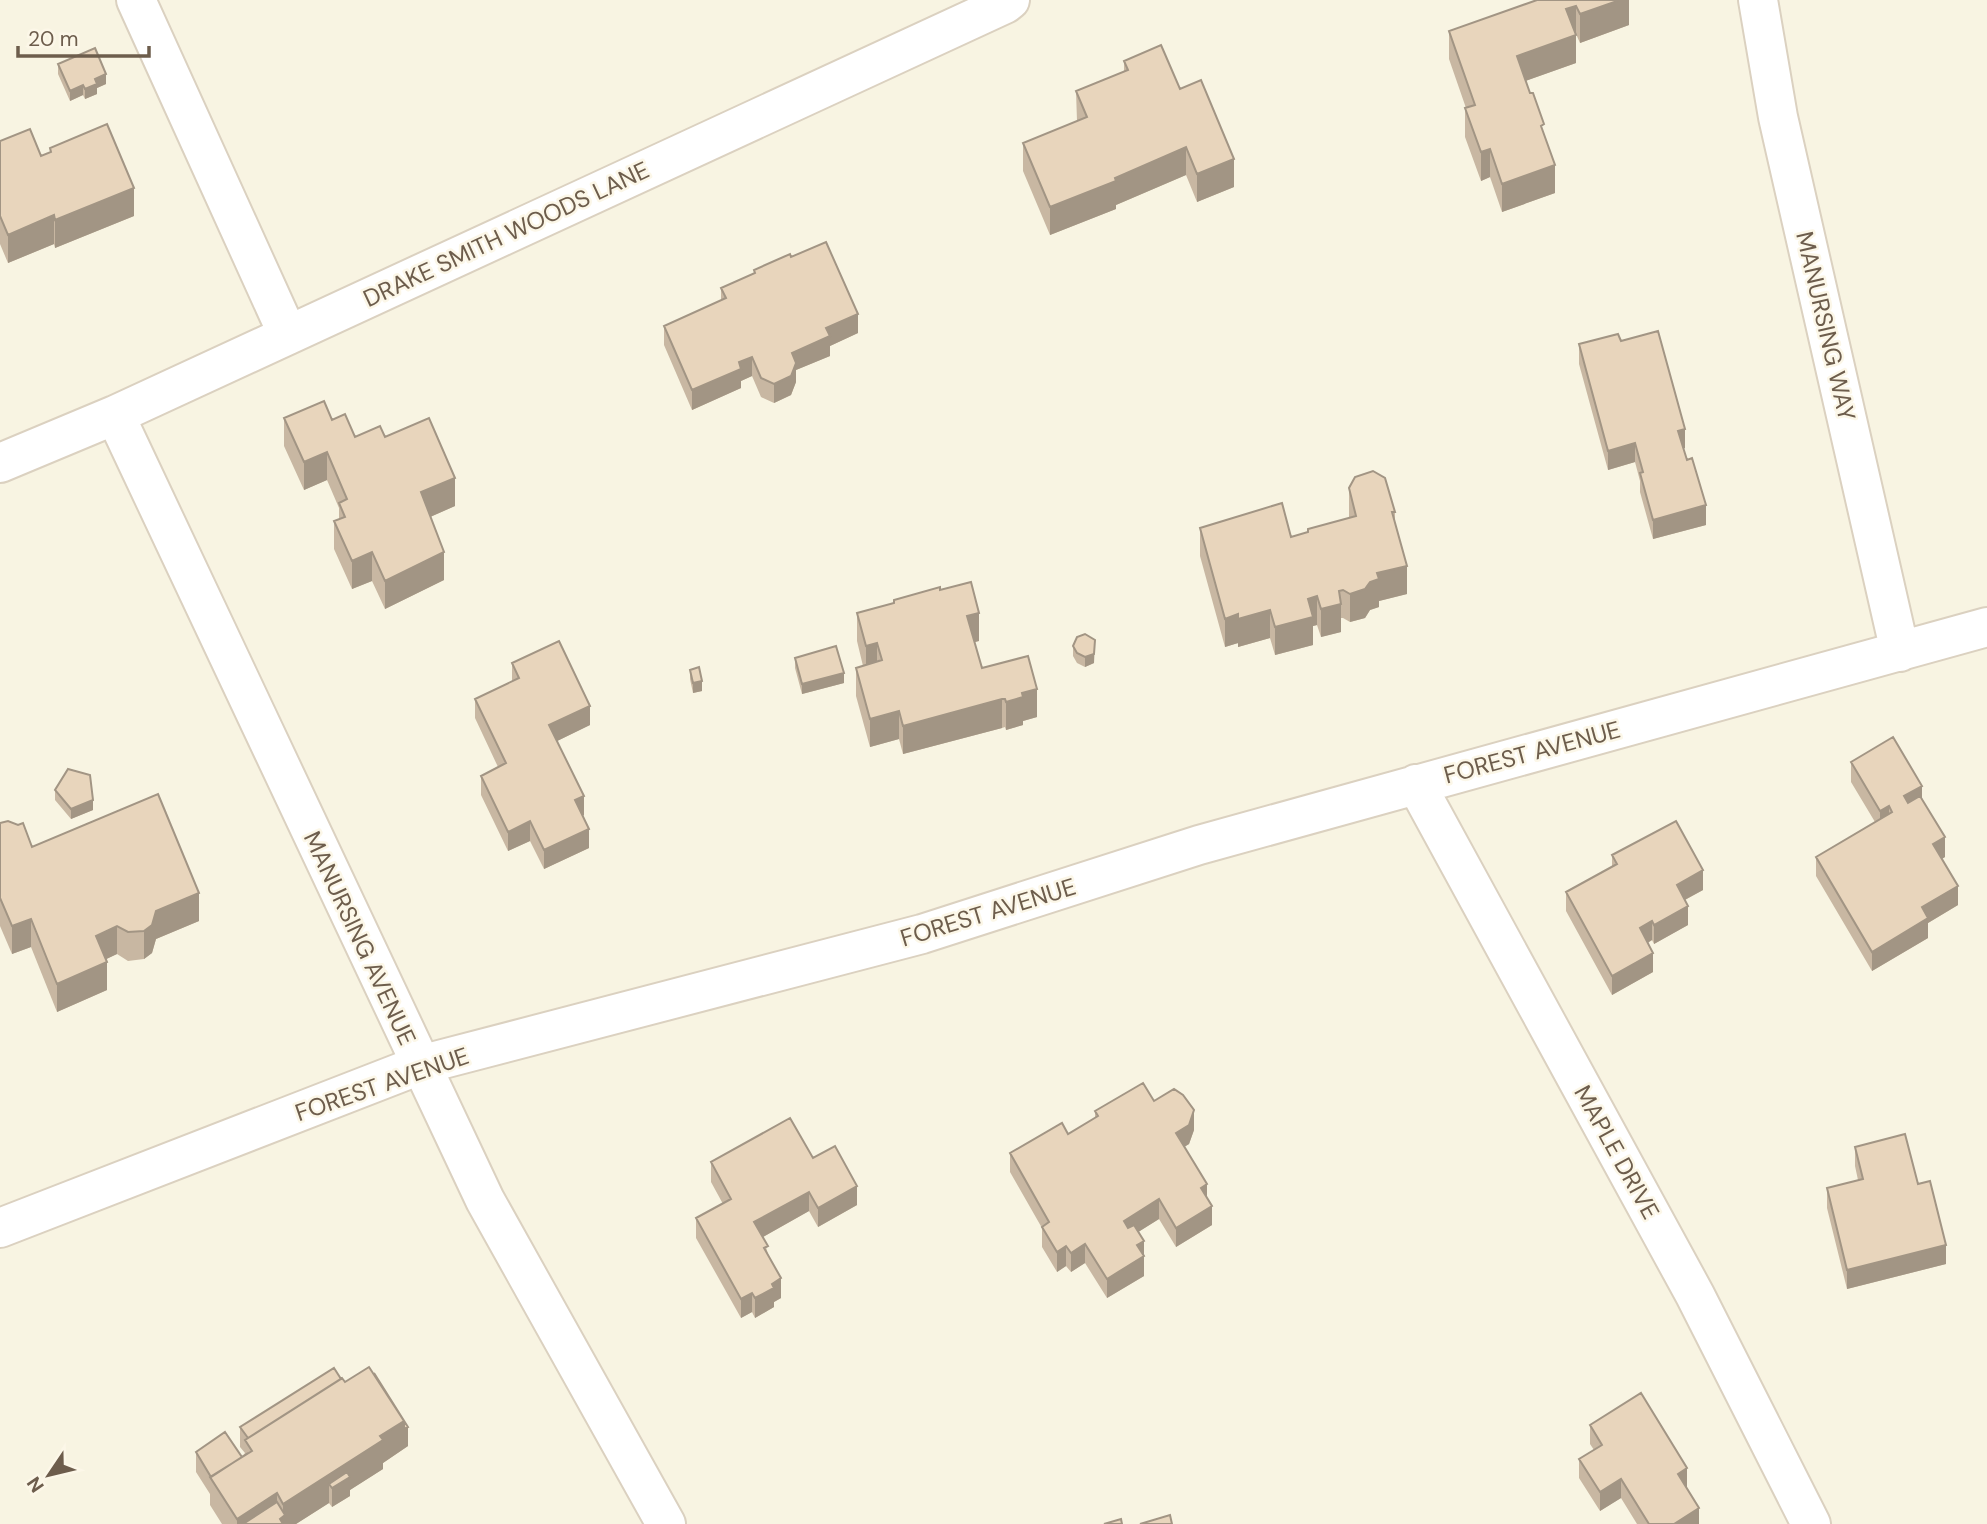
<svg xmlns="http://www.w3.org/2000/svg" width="1987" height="1524" font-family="'DM Sans',sans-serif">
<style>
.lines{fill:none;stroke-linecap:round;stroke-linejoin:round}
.minor-casing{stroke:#dbd1c0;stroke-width:42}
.minor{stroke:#fff;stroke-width:38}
.wall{fill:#c8b7a2}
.shaded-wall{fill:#a29584}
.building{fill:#e8d5bc;stroke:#a29584;stroke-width:2}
.labels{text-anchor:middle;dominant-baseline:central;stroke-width:5;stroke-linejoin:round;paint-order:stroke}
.street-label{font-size:24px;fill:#6d5d4c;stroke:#fcf7e8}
</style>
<rect width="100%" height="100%" fill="#f8f4e2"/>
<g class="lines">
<g class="minor-casing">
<path id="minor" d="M136,0L288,335
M1758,0L1778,117L1900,652
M115,415L485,1200L666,1524
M0,463L115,415L1005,4L1010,0
M1416,784L1695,1295L1811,1524
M0,1228L420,1065L922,934L1199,845L1987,627"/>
</g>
<use href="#minor" class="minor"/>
</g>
<path class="wall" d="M1537,0H1629V25L1580,43L1576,34H1575L1576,63L1525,81L1544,135L1555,193L1502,212L1490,177L1481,181L1465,137V108H1466L1449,59V31Z
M1124,61L1180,89L1234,187L1197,202L1186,175L1116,205V209L1050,235L1023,171V143L1077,121L1076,91L1124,72Z
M58,64L106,84L97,88V94L85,99L83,95L70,101L58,74Z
M0,141L41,156L50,152V148L134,216L55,248L54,244L8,263L0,244Z
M791,257L858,333L830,346V356L796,370V382L791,395L774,403L761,397L752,376L741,381V388L692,410L664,345V326L721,300V288L754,274V270Z
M1621,341L1685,448L1683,449L1706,525L1653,539L1640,492V481L1635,462L1608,470L1579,364V344Z
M284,418L332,420L355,437H385L455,506L430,517L444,580L385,609L372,581L352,589L334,549V521L339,519V508L327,480L304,490L284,446Z
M1349,488L1395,512V524L1407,594L1379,601V607L1370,610L1365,618L1350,622L1343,618H1341V632L1321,637L1317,625L1313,626V645L1275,655L1270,638L1238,647V643L1225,647L1200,556V528L1291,537L1308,533L1349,518Z
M940,590L979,641L974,642L982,668L1037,717L1023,721V725L1006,730L1005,727L1002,728L903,754L899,739L870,747L856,696V668L863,666L857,641V613L894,603V600Z
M1073,646L1094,663L1085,667L1077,663L1073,656Z
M795,658L844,683L802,694L795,668Z
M512,663L590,725L557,741L584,815L583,816L589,848L544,869L530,841L508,851L481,795V776L498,767L475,718V699L512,681Z
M690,670L702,691L693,693L690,679Z
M1851,762L1922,798L1945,857L1942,859L1958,905L1928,923V938L1872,971L1816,876V857L1875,822L1851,782Z
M55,790L93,810L71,819L55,800Z
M0,823L32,847L199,921L156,939L152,953L144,959L128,961L117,954L106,959L107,990L57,1012L31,947L12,954L0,926Z
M1612,855L1703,890L1685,900L1688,925L1654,944L1652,940L1648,943L1653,972L1612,995L1566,911V892L1612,867Z
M1154,1101L1194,1130L1189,1144L1184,1147L1207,1198L1212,1225L1176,1247L1159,1219L1138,1232L1144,1255V1276L1107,1298L1085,1263L1071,1272L1066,1266L1057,1272L1042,1247V1228L1010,1172V1153L1068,1134L1095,1118V1111Z
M1855,1147L1918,1184L1946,1264L1847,1289L1827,1208V1188L1858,1180L1855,1166Z
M813,1158L857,1205L818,1227L809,1211L763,1237L781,1298L774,1302V1307L755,1318L752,1312L741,1318L696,1238V1218L723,1204L711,1182V1162Z
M341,1379L408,1446L383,1463V1469L350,1490V1496L332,1507L329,1503L296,1524H222L210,1505V1494L196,1472V1452L242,1457L245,1453L240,1447V1427Z
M1590,1425L1687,1487L1686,1488L1699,1524H1637L1621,1498L1600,1511L1579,1478V1459L1594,1450L1590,1444Z"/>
<path class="shaded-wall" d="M1620,0H1629V25L1580,43V14Z
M1576,6V34L1566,37V9Z
M1576,35V63L1517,84V56Z
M106,74V84L97,88V94L85,99V89L95,79Z
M83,85V95L70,101V91Z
M1186,147V175L1116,205V209L1050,235V207Z
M1490,149V177L1481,181V152Z
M1234,159V187L1197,202V174Z
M1555,165V193L1502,212V184Z
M134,188V216L55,248V220Z
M54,215V244L8,263V235Z
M858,314V333L830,346V356L796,370V382L791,395L774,403V384L792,353L826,328Z
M752,357V376L741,381V388L692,410V390L739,362Z
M1685,429V448L1678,450V431Z
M1635,443V462L1608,470V451Z
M327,452V480L304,490V462Z
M455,478V506L421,521V492Z
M1706,505V525L1653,539V520Z
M372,552V581L352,589V561Z
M444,552V580L385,609V581Z
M1407,566V594L1379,601V607L1370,610L1365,618L1350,622V594L1370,582L1377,573Z
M1317,596V625L1313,626V645L1275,655V627L1308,599Z
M1341,604V632L1321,637V609Z
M1270,610V638L1238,647V619Z
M979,613V641L967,644V616Z
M1238,614V643L1225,647V619Z
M1095,640L1094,663L1085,667V657Z
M877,643V671L866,674V646Z
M844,673V683L802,694V684Z
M702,681V691L693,693V683Z
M1037,689V717L1023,721V725L1006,730V702L1022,693Z
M1002,699V728L903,754V726Z
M590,706V725L549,745V725Z
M899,711V739L870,747V719Z
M1922,786V805L1904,816V796Z
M584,796V815L575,819V800Z
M93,800V810L71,819V809Z
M1889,806V825L1880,830V811Z
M530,821V841L508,851V832Z
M589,829V848L544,869V850Z
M1945,837V857L1933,864V844Z
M1703,870V890L1677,904V885Z
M1958,886V905L1928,923V938L1872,971V952L1922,907Z
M199,893V921L156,939L152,953L144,959V931L156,911Z
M1688,906V925L1654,944V925Z
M31,919V947L12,954V926Z
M1652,921V940L1640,947V928Z
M117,926V954L96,964V936Z
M1653,953V972L1612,995V976Z
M107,962V990L57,1012V984Z
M1194,1110V1130L1189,1144L1176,1152V1133Z
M1207,1184V1203L1201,1188Z
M857,1186V1205L818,1227V1208Z
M809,1192V1211L754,1242V1222Z
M1159,1199V1219L1124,1241V1221Z
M1212,1206V1225L1176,1247V1228Z
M1144,1241V1276L1107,1298V1279L1137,1245Z
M1085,1244V1263L1071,1272V1253Z
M1946,1245V1264L1847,1289V1270Z
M1066,1246V1266L1057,1272V1252Z
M781,1278V1298L774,1302V1307L755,1318V1298L772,1284Z
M752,1293V1312L741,1318V1299Z
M404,1421L408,1427V1446L383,1463V1469L350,1490V1496L332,1507V1488L329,1484V1503L296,1524H280V1519L283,1516V1504L380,1436Z
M1687,1468V1487L1678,1493V1474Z
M1621,1479V1498L1600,1511V1492Z
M277,1493V1522L273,1524H237V1519Z
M1699,1508V1524H1674Z"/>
<path class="building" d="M1537,0H1620L1580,14L1576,6L1566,9L1576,35L1517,56L1530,93H1533L1544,124L1541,126L1555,165L1502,184L1490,149L1481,152L1465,108L1475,105L1449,31Z
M1161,45L1180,89L1201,80L1234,159L1197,174L1186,147L1115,178L1116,181L1050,207L1023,143L1087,117L1076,91L1128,70L1124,61Z
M95,48L106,74L95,79L97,84L85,89L83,85L70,91L58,64Z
M107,124L134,188L55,220L54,215L8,235L0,216V141L30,129L41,156L51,152L50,148Z
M826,242L858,314L826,328L830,336L792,353L796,363L791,376L774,384L761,378L752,357L739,362L741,369L692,390L664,326L726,298L721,288L755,273L754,270L790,254L791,257Z
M1658,331L1685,429L1678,431L1687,460L1692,458L1706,505L1653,520L1640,473L1643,472L1635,443L1608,451L1579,344L1618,334L1621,341Z
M324,401L332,420L345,414L355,437L380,426L385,437L429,418L455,478L421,492L444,552L385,581L372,552L352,561L334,521L345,517L339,503L347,499L327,452L304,462L284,418Z
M1373,471L1385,478L1395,512H1392L1407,566L1377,573L1379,579L1370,582L1365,589L1350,594L1343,590L1339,591L1341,604L1321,609L1317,596L1308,599L1313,617L1275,627L1270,610L1238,619V614L1225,619L1200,528L1282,503L1291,537L1308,532V529L1356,516L1349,488L1355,477Z
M971,582L979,613L967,616L982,668L1028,656L1037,689L1022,693L1023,697L1006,702L1005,699H1002L903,726L899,711L870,719L856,668L882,660L877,643L866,646L857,613L894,603V600L940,587V590Z
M1085,634L1095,640L1094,654L1085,657L1077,653L1073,646L1077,637Z
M559,641L590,706L549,725L584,796L575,800L589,829L544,850L530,821L508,832L481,776L506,763L475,699L519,678L512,663Z
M836,646L844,673L802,684L795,658Z
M699,667L702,681L693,683L690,670Z
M1893,737L1922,786L1904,796L1908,803L1920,796L1945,837L1933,844L1958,886L1922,907L1928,918L1872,952L1816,857L1892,812L1889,806L1880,811L1851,762Z
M68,769L90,775L93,800L71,809L55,790Z
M158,794L199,893L156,911L152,925L144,931L128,932L117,926L96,936L107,962L57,984L31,919L12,926L0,898V823L8,821L18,825L23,823L32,847Z
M1676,821L1703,870L1677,885L1688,906L1654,925L1652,921L1640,928L1653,953L1612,976L1566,892L1617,864L1612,855Z
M1143,1083L1154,1101L1174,1089L1183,1095L1194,1110L1189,1125L1176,1133L1207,1184L1201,1188L1212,1206L1176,1228L1159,1199L1124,1221L1128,1228L1134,1225L1144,1241L1137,1245L1144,1256L1107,1279L1085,1244L1071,1253L1066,1246L1057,1252L1042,1227L1049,1222L1010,1153L1062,1123L1068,1134L1098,1116L1095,1111Z
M790,1118L813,1158L835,1146L857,1186L818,1208L809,1192L754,1222L768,1246L764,1248L781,1278L772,1284L774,1288L755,1298L752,1293L741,1299L696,1218L731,1199L711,1162Z
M1905,1134L1918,1184L1930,1181L1946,1245L1847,1270L1827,1188L1863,1179L1855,1147Z
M369,1367L404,1421L380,1436L383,1440L283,1504L277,1493L237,1519L210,1477L252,1451L245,1440L342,1378L345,1382Z
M334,1368L341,1379L248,1438L240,1427Z
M374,1373L408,1427L404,1429V1421Z
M1641,1393L1687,1468L1678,1474L1699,1508L1674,1524H1649L1621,1479L1600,1492L1579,1459L1602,1445L1590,1425Z
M225,1432L242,1457L248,1453L211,1477L196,1452Z
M347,1472L350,1477L332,1488L329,1484Z
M277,1502L285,1515L280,1519L283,1524H243Z
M1170,1515L1172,1524H1140Z
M1121,1519L1122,1524H1104Z"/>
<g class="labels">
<g class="street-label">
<text transform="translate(506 234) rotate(-25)">DRAKE SMITH WOODS LANE</text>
<text transform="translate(1826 326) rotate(77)">MANURSING WAY</text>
<text transform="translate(1532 752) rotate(-15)">FOREST AVENUE</text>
<text transform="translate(988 912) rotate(-17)">FOREST AVENUE</text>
<text transform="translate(360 938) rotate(65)">MANURSING AVENUE</text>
<text transform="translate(382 1084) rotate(-19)">FOREST AVENUE</text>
<text transform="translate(1617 1152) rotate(61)">MAPLE DRIVE</text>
</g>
</g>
<g transform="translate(49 1475) rotate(235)" stroke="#fcf7e8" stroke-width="5" paint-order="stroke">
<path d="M0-5L12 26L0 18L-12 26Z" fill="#6d5d4c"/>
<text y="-10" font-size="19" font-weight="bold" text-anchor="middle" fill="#6d5d4c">N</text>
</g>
<path d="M18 46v10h131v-10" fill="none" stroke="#6d5d4c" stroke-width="3.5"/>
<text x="28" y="46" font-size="21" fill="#6d5d4c" stroke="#fcf7e8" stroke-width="5" paint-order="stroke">20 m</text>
</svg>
